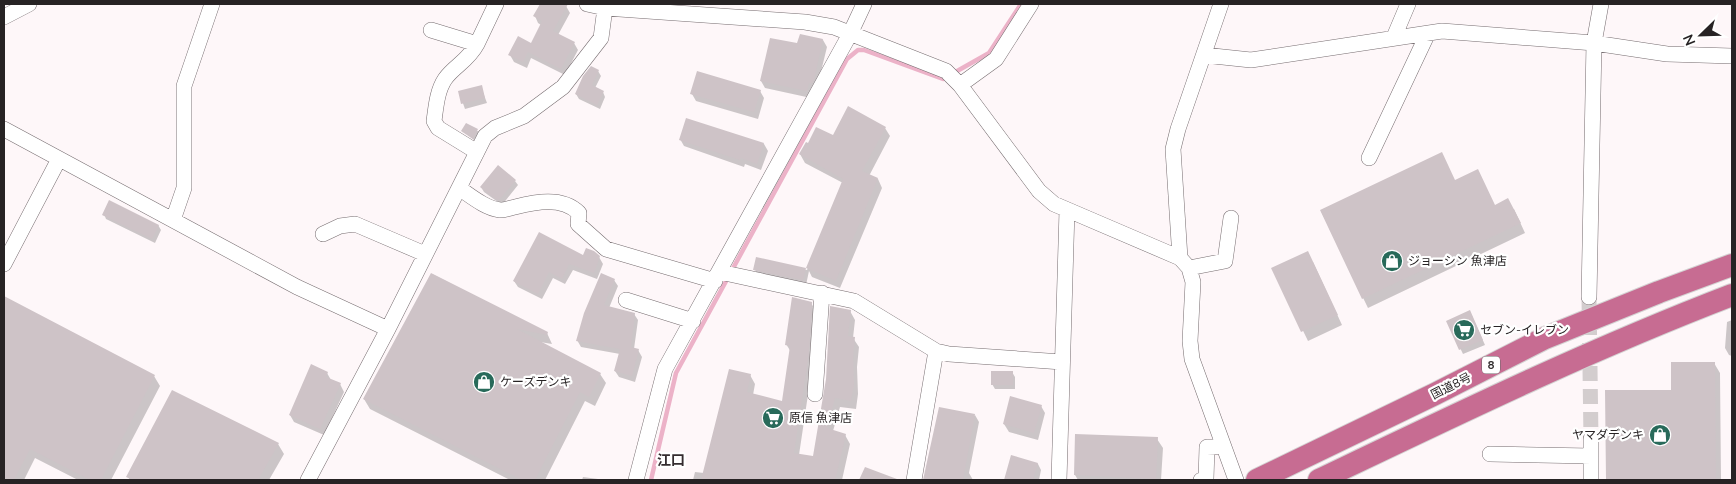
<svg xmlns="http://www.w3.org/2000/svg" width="1736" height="484" font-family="'Nunito Sans','Noto Sans JP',sans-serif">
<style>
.shadow{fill:#0003}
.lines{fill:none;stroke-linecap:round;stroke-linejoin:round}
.stream{stroke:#ecb2c8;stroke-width:4.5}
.building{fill:#cec3c7}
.minor-tunnel{stroke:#d3cdce;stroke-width:15;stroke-dasharray:15 8;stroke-linecap:butt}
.minor-casing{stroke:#766d70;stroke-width:16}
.highway-casing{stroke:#d4d3d3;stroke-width:24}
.minor{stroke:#fff;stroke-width:15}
.highway{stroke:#c76c92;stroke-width:22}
.labels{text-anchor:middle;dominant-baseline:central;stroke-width:4.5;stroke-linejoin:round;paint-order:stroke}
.shield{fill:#fff;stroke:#686566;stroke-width:1}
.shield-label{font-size:11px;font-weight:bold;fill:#272324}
.poi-label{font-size:12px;fill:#272324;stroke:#fff;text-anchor:start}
.street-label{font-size:12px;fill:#272324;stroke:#fff}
.neighbourhood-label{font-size:14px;font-weight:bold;fill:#342c2f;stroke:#fff}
</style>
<rect width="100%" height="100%" fill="#fef7f9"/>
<path class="shadow" d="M541,4H561L566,6L570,13L558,35L574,43L578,50L565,75L531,58L527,68L514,62L510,55L532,45L541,25L538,23L535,16Z
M823,40L827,47L817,88L811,98L765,88L761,81L798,44Z
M598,71L601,76L595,88L603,92L605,97L600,109L579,99L576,94Z
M481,87L487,103L465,109L459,92Z
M760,91L764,98L758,119L696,101L692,94Z
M466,124L479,132L474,140L463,131Z
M885,128L890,136L869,176L878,179L882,188L840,288L812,277L809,271L806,285L757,274L755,269L757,259L807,270L843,183L805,163L800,154L809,145L833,137Z
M680,139L764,144L768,151L761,170L745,164L744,167L684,146Z
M515,181L518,185L502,205L484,192L481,187Z
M1455,181L1495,207L1514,209L1525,233L1368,308L1321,211Z
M104,214L158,225L161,230L155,243L106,219Z
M584,257H599L603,264L597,279L573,270L565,284L553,278L542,299L518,287L514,281Z
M1313,262L1342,325L1308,341L1273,269Z
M432,274L547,333L552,344L540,342L600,374L606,383L595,406L585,401L545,480H510L370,409L364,399Z
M614,280L618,286L609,308L634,314L638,320L634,349L638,350L642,357L635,382L619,377L615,371L620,354L581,347L577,340Z
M4,298L154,376L160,386L111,480H78L35,458L24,480H4Z
M811,303L816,311L813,361L799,455L814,457L850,311L855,320L853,338L859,347L857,367L858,394L856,409L840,407L833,431L845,435L850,444L842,480H693L695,472L704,473L750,375L755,384L753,395L783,403L791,352L786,344Z
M1472,316L1485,345L1463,354L1447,321Z
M1732,320V356L1729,355L1725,348L1727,322Z
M1714,363L1720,373L1721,480H1607L1606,392L1672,391Z
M1012,372L1015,377V389H995L992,384Z
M327,373L331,380L340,384L344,392L324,435L294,422L290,415Z
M1041,406L1045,413L1038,440L1009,432L1004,424Z
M975,415L979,422L969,473L973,480H924L928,463Z
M1157,439L1163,448L1161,480H1078L1075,475Z
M278,444L284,454L269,480H130L128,477Z
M1012,456L1038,464L1041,470L1039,480H1005Z
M583,477L598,479V480H582Z"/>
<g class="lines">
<path class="stream" d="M651,480L676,373L847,59L858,50H864L943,79L989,53L1021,4"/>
</g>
<path class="building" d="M540,4H568L553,31L575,42L561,69L528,52L523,62L508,55L518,36L531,43L542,21L533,16Z
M800,34L823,39L814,80L812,83H809L807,91L760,81L770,38L797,43Z
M591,66L599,70L592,85L604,91L597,105L575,94L583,76Z
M697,71L761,90L754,112L690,94Z
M482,85L485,98L461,104L458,91Z
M848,106L886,127L862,171L878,178L836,281L806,268L843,179L799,154L806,142L808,143L816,127L833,135Z
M686,118L764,143L757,164L741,158L740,160L679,140Z
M466,123L478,129L473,139L461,131Z
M1442,152L1455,180L1478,169L1495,205L1508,198L1521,223L1362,299L1320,210Z
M498,165L516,180L499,200L495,199L480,187Z
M109,200L159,225L152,239L102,215Z
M539,232L583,255L586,248L594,251L600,256L594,273L569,264L562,279L549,272L538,294L513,281Z
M1308,251L1338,315L1301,332L1271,268Z
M756,257L806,268L803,280L753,270Z
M431,273L548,332L547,335L517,329L601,373L589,397L580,392L535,480H522L363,399Z
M601,273L615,279L604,305L635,313L631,347L639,349L632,376L614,371L620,349L576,341L584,313Z
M4,296L155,375L101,480H90L30,449L14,480H4Z
M792,297L812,302L809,352L794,453L813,456L826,379L830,306L851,310L848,336L855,337L853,357L854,385L851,401L835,398L827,428L846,434L835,480H701L729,369L751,374L747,392L782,401L790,346L785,345Z
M1470,310L1483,340L1459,350L1446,321Z
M1671,362H1715L1716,480H1606L1605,390H1671Z
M311,364L328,372L326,377L341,383L320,429L289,415Z
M991,371H1013V385H991Z
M172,390L279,443L258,480H133L126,477Z
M1010,396L1042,405L1034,433L1003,424Z
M939,407L975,414L963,480H923Z
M1075,434L1158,437L1156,479L1074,475Z
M1011,455L1038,463L1033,480H1004Z
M865,467L897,479L896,480H859Z"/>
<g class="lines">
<path class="minor-tunnel" d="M1589,297L1591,439"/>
<g class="minor-casing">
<path id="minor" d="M587,4L605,8L805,22L834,27L946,71L960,85L1039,191L1054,204L1180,258L1189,268L1193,282L1190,341L1192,359L1236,480
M4,17L29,4
M431,30L477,44C468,61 454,66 445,79C437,91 436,107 434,121L438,128L477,152
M1394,37L1408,4
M477,44L496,4
M1204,55L1251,60L1442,31L1594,43L1667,54L1732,56
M960,85L996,59L1031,4
M4,129L297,287L388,329
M1369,158L1428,33
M459,188C471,196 485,208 500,210C505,210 510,208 515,207C535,202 562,196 579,213L578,224L606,249L715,281
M173,220L184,188V86L212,4
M323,234L340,226L355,224L425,254
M1180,258L1173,149L1178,129L1221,4
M4,264L59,159
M1189,268L1225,261L1231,218
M720,272L854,301L936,351L949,354L1062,362
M1589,297L1594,43L1601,4
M626,300L693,321
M815,394L822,293
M1490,454L1591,456
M308,480L388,329L485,136L495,128L524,116L563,87L601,38L605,8L603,4
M636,480L665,369L850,34L864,4
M914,480L936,351
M1059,480L1067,210
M1201,480L1206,479L1207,447L1223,446
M1591,480V439"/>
</g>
<g class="highway-casing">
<path id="highway" d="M1257,480L1435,394L1545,338L1659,292L1732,265
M1319,480C1455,415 1591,349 1732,295"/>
</g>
<use href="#minor" class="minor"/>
<use href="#highway" class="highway"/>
</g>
<defs>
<g id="shop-disc" transform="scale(1.125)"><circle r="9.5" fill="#286a5a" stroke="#fff"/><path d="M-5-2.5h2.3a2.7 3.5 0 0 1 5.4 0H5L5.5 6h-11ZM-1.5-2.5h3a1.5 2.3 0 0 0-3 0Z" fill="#fff"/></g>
<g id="supermarket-disc" transform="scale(1.125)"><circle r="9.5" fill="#286a5a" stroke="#fff"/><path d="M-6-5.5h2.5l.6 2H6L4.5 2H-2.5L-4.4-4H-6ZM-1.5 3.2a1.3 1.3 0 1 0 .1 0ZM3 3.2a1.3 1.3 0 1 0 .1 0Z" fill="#fff"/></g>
</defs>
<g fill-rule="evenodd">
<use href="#shop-disc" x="1392" y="261"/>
<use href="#supermarket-disc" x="1464" y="330"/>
<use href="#shop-disc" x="484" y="382"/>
<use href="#supermarket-disc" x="773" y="418"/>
<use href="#shop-disc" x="1660" y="435"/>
</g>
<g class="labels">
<rect class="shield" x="1482" y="356.5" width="18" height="17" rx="4"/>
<g class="shield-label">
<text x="1491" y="365">8</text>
</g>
<g class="poi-label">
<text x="1408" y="261">ジョーシン 魚津店</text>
<text x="1480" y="330">セブン-イレブン</text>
<text x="500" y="382">ケーズデンキ</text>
<text x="789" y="418">原信 魚津店</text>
<text x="1644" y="435" text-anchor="end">ヤマダデンキ</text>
</g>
<g class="street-label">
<text transform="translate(1451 386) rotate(-27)">国道8号</text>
</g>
<g class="neighbourhood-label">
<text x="671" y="460">江口</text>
</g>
</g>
<rect width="1736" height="484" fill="none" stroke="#272324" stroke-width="10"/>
<g transform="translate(1701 35) rotate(247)" stroke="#ffffff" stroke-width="4" paint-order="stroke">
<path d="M0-4L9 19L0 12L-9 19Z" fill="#272324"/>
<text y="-8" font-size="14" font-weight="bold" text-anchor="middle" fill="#272324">N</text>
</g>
</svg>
